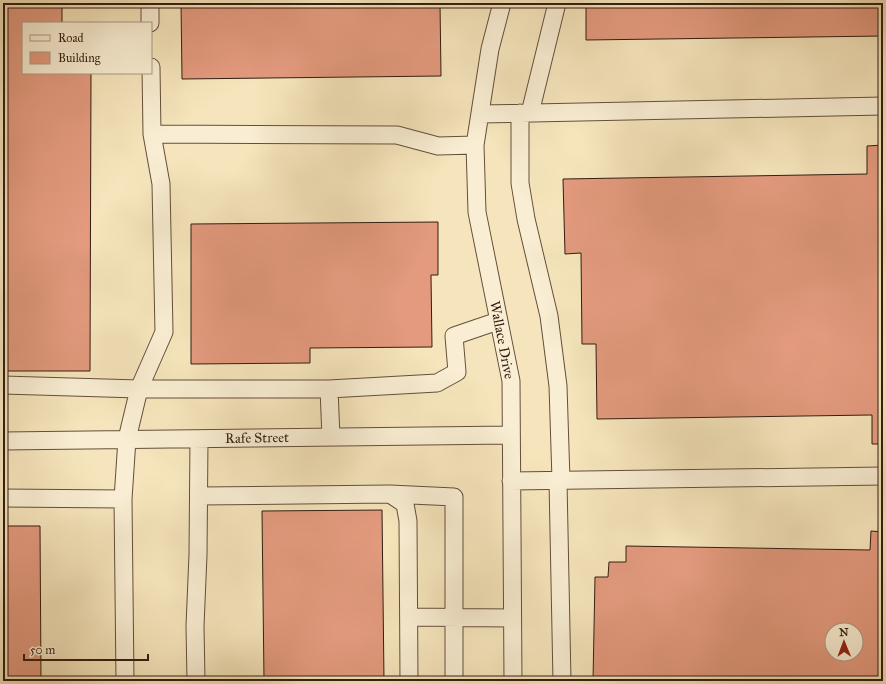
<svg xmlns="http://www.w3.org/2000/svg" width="886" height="684" font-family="'IM FELL Great Primer',serif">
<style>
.building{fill:#e39a7e;stroke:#331d10;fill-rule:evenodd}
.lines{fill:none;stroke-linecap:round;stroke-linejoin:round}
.minor-casing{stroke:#644f3b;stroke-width:19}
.minor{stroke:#f9eed3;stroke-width:17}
.labels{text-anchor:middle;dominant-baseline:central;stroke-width:4;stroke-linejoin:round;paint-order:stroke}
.street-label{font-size:14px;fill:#331d10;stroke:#f9eed3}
</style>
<rect width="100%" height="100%" fill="#f6e5bc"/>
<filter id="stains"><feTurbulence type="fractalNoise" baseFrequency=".005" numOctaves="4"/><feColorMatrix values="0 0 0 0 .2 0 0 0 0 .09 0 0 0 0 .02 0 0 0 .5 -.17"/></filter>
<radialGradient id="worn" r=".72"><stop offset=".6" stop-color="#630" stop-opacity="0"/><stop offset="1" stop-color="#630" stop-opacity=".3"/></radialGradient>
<path class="building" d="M3,3H62V23H23V73H91L90,371H3Z
M181,3H440L441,76L182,79Z
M586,3H883V36L586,40Z
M883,145V444H872V415L597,419L596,344H582L581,253L565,254L563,179L867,174V146Z
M438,222V275H431L432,347L310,348V363L191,364V224Z
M382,510L384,681H264L262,511Z
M3,526H40L41,681H3Z
M871,531L883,532V681H593L595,577H608L609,562H626V546L870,550ZM832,630H856V654H832Z"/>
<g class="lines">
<g class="minor-casing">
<path id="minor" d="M150,3V23
M502,3L490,49L475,145L477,212L511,381L513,681
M520,113V183L526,219L549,316L558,386L561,480
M530,113L557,3
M480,114L883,106
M152,134L397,135L438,146L475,145
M3,385L139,389H329L437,383L457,372L454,336L498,321
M329,389L331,437
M3,441L511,435
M511,481L883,476
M558,481L562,681
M390,494L454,497V681
M199,496L390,494L405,504L408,521L409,681
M3,498L123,499
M409,617L512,618
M125,681L123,499L127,439L139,389L164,332L161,184L152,134L151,67
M196,681L195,626L198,555L199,439"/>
</g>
<use href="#minor" class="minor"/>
</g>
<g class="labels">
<g class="street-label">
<text transform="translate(502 340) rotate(79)">Wallace Drive</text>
<text transform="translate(257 438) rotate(-1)">Rafe Street</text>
</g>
</g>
<rect width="886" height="684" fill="none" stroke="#f6e5bc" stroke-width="16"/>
<rect x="4" y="4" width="878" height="676" fill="none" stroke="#331d10" stroke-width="2"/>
<rect x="8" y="8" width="870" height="668" fill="none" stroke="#331d10"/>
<rect x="22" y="22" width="130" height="52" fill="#f9eed3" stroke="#aa9a85"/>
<rect x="30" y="35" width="20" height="6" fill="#f9eed3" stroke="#aa9a85"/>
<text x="58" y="42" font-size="12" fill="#331d10">Road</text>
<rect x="30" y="52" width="20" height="12" fill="#e39a7e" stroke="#aa9a85"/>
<text x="58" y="62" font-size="12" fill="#331d10">Building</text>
<g transform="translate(844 642) rotate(359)"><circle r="19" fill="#f9eed3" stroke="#aa9a85"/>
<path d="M0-3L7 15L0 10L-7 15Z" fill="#8f2418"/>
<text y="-6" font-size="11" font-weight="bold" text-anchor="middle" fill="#331d10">N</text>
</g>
<path d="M24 654v6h124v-6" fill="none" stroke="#331d10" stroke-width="2"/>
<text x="30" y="654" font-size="12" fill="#331d10" stroke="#f9eed3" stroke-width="3" paint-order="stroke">50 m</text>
<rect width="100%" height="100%" filter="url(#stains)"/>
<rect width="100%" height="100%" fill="url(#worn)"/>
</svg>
